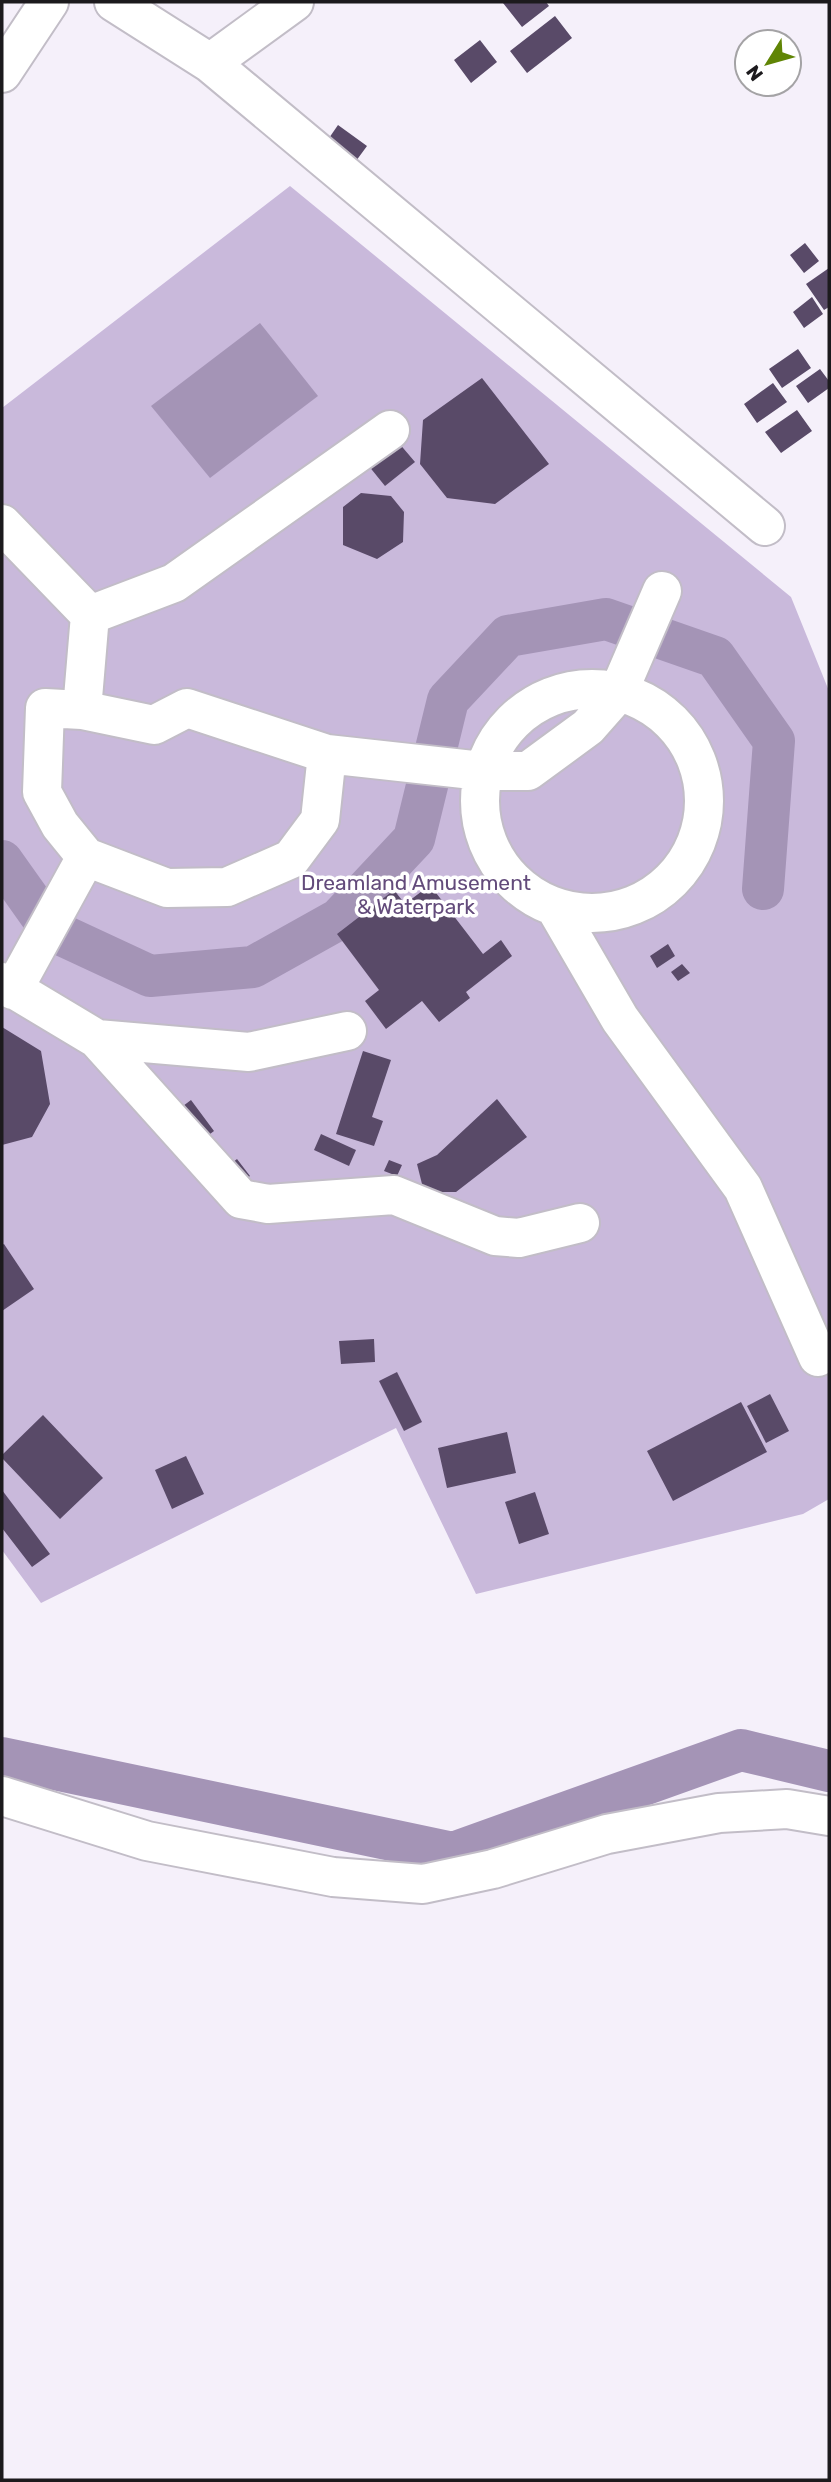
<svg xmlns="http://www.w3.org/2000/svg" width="831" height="2482" font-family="Rubik,sans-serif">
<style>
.green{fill:#c9b9db}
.water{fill:#a494b6}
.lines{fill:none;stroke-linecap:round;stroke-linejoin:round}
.canal{stroke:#a494b6;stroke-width:42}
.building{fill:#594a68}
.minor-casing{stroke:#c2bdc7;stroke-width:42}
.minor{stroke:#fff;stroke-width:38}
.labels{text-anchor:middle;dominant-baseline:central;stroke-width:7;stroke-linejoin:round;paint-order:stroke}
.park-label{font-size:21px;fill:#634b7b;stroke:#fff}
</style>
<rect width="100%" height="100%" fill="#f5f0fa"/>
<path class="green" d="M290,186L791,597L829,691V1499L803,1514L476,1594L396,1428L41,1603L2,1550V408Z"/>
<path class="water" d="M260,323L318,396L210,478L151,406Z"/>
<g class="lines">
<path class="canal" d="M2,861L51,930L150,976L253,967L339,919L414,839L448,700L508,636L606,619L715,657L774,741L763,889
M2,1758L453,1853L741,1750L829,1771"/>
</g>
<path class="building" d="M504,2H546L549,6L522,27L503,3Z
M555,16L572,38L527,73L510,51Z
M480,40L497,62L471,83L454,60Z
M338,125L367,146L356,161L327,141Z
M805,243L819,261L804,273L790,255Z
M829,268V307L824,310L806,284Z
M812,297L823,314L804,328L793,312Z
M798,349L811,368L782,388L769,369Z
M820,369L829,381V388L808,403L796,386Z
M482,378L549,464L495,504L447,498L420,464L423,420Z
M773,383L787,402L757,423L744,404Z
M797,410L812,431L781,453L765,432Z
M398,442L415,462L385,486L368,465Z
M361,493L391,496L404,512L403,542L377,559L343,545V507Z
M430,885L483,954L501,940L512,956L466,992L470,998L439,1022L422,1001L386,1029L365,1001L379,990L337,934L394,890L405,904Z
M668,944L675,956L657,968L650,956Z
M682,964L690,973L678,981L671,972Z
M2,1027L41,1051L50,1104L32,1137L2,1145Z
M363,1051L391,1060L372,1117L383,1121L374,1146L336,1134Z
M497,1099L527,1137L456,1192H424L417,1164L437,1155Z
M191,1100L214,1131L202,1140L179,1109Z
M321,1134L356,1150L349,1166L314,1150Z
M237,1159L250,1176L239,1184L227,1167Z
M389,1160L402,1165L397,1176L384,1171Z
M4,1244L34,1289L2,1311V1245Z
M374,1339L375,1362L341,1364L339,1341Z
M397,1372L422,1422L404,1431L379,1381Z
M770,1394L789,1431L766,1443L747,1406Z
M741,1402L767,1452L673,1501L647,1451Z
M43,1415L103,1478L60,1519L2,1458V1455Z
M507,1432L516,1473L447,1488L438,1448Z
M186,1456L204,1494L172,1509L155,1470Z
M2,1490L50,1554L32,1567L2,1528Z
M535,1492L549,1534L519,1544L505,1502Z"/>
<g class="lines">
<g class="minor-casing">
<path id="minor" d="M114,2L210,63L765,526
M210,63L294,2
M2,73L49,2
M2,524L90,615L82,710L154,725L187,708L327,754L482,771H528L588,727L618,693L662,591
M90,615L174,583L390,430
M480 801a112 112 0 1 1 224 0a112 112 0 1 1-224 0Z
M82,710L45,708L42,792L60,825L86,857L167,888L227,887L291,859L320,820L327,754
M556,909L620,1019L743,1188L818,1357
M2,982L97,1039L249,1052L347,1031
M13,990L86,857
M97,1039L241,1199L268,1204L394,1195L495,1236L519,1238L580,1223
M2,1796L147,1841L333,1877L423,1884L493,1869L607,1834L719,1813L787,1809L829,1816"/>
</g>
<use href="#minor" class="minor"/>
</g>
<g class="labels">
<g class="park-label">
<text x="416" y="882">Dreamland Amusement<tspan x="416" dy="24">&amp; Waterpark</tspan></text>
</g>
</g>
<rect width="831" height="2482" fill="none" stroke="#1c1a1d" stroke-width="7"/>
<g transform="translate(768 63) rotate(233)"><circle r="33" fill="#ffffff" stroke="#a4a3a5" stroke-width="2"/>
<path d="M0-5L12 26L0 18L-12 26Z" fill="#608505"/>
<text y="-10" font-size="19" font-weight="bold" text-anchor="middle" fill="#1c1a1d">N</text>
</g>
</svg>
